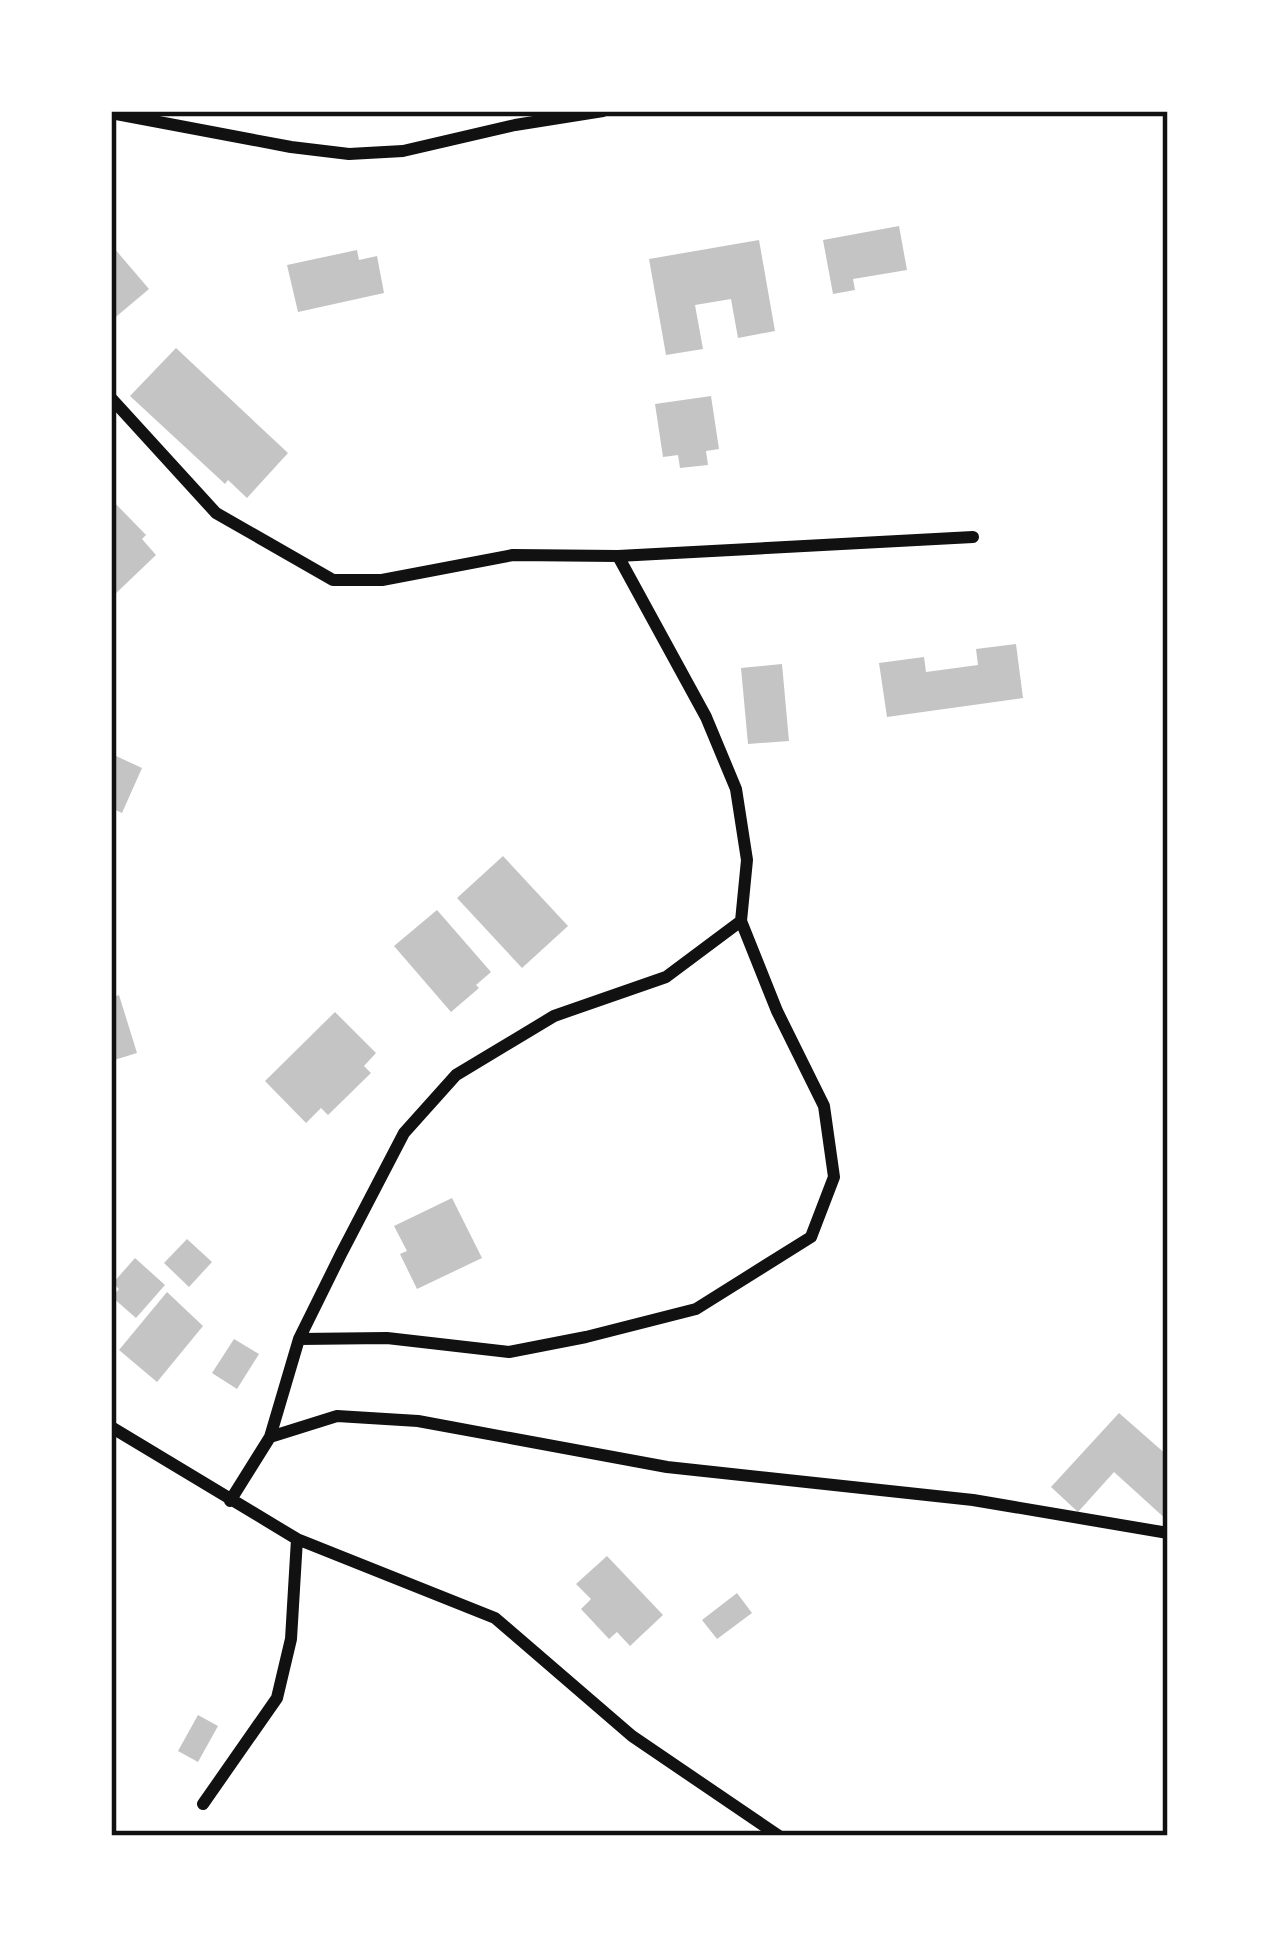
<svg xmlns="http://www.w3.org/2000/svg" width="1279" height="1947" font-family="Inter,sans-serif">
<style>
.building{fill:#c4c4c4}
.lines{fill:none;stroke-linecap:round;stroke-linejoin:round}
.minor{stroke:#111;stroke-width:12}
.neatline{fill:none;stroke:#111;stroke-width:4.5}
</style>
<rect width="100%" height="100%" fill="#fff"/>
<path class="building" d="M899,226L907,270L853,279L855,290L833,294L823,240Z
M759,240L775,331L738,338L731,299L695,305L703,349L666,355L649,259Z
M114,248L149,289L111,321V250Z
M357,250L359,260L377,256L384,293L298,312L287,265Z
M176,348L288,453L247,498L228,480L225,484L130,396Z
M711,396L719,449L706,451L708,465L680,468L678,455L663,457L655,404Z
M111,499L146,535L142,539L156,555L111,598Z
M1016,644L1023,698L887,717L879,663L924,657L926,672L978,665L976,649Z
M782,664L789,741L748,744L741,668Z
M116,756L142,768L122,813L111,808V769Z
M503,856L568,926L522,968L457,898Z
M437,910L491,972L476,985L479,988L451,1012L394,946Z
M119,995L137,1053L111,1061V998Z
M335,1012L376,1053L364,1066L371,1073L328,1115L321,1108L306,1123L265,1081Z
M452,1198L482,1258L417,1289L400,1254L407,1251L394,1226Z
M187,1239L212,1262L189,1287L164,1263Z
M135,1258L165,1285L136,1318L112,1297L119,1289L113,1283Z
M167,1292L203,1326L157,1382L119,1350Z
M234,1339L259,1354L237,1389L212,1373Z
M1119,1413L1168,1456V1521L1114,1472L1078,1512L1051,1487Z
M607,1556L663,1615L630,1646L617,1632L609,1639L581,1609L591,1599L576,1584Z
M737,1593L752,1613L717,1639L702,1620Z
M198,1715L218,1726L198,1762L178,1751Z"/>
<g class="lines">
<path class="minor" d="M111,113L291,147L349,154L403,151L515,125L603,111
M111,398L216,513L333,580H382L513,555L618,556L706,717L736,789L747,860L741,921L777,1011L824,1106L834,1177L811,1237L696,1309L586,1337L509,1352L387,1338L299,1339
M618,556L973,537
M111,1427L297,1539L495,1618L632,1736L779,1836
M270,1437L299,1339L341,1254L404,1133L456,1075L554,1016L666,977L741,921
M230,1501L270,1437L337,1416L418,1421L667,1467L973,1500L1168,1533
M203,1804L277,1698L291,1639L297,1539"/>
</g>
<rect width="1279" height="1947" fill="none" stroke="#ffffff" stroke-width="228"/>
<rect x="114" y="114" width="1051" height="1719" class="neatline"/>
</svg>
